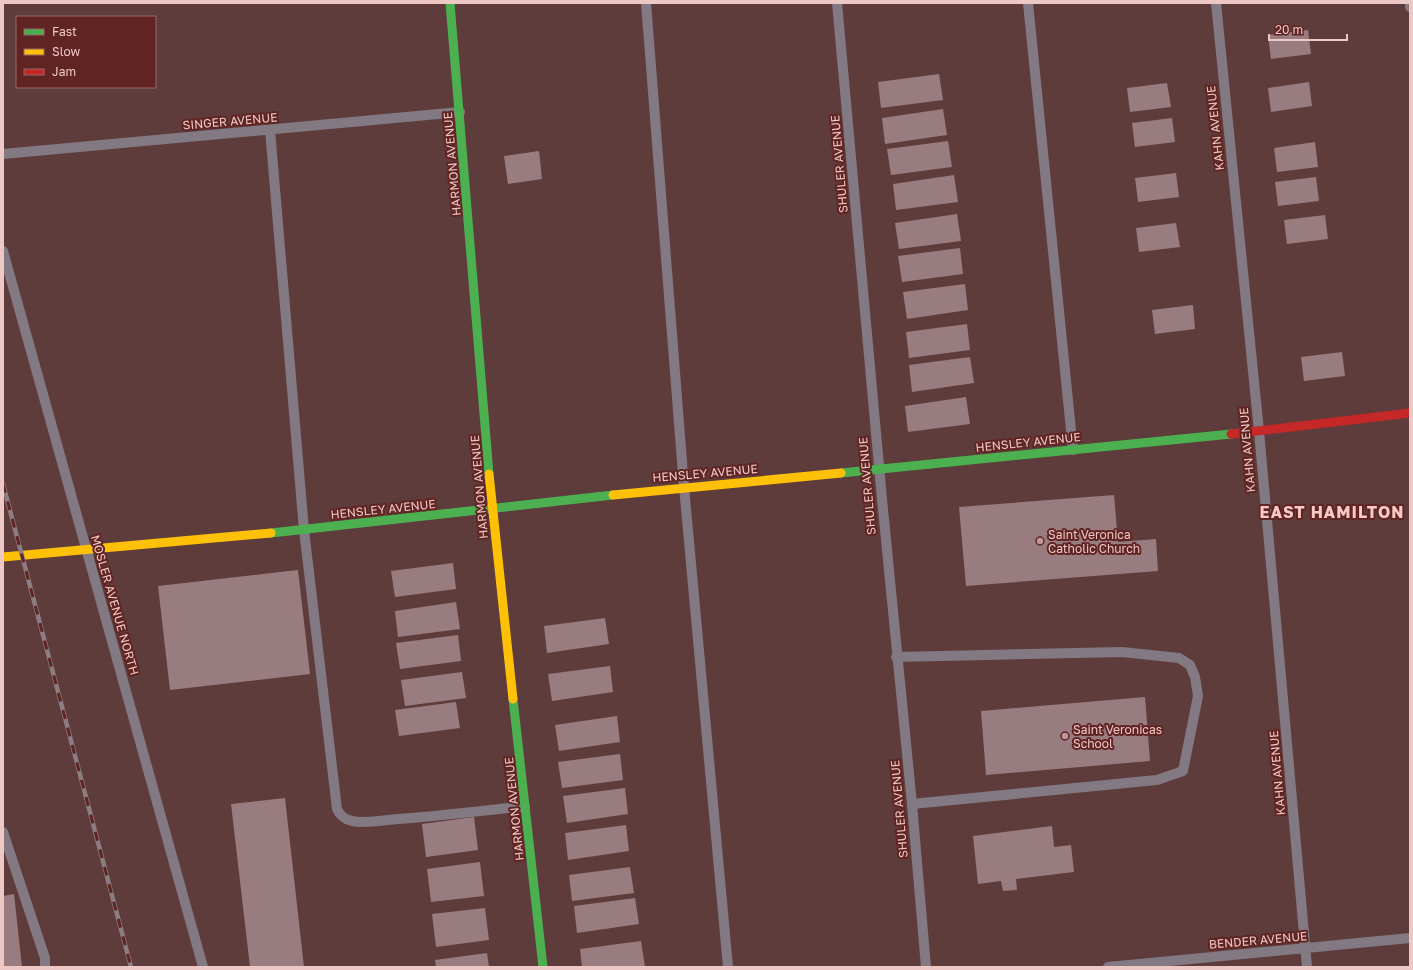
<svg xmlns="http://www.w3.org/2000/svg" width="1413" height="970" font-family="'Golos Text',sans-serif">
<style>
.building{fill:#997c7f}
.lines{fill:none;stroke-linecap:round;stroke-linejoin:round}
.lane{stroke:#827983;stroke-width:10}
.street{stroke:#827983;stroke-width:10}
.fast{stroke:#4caf50;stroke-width:9}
.slow{stroke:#ffc107;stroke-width:9}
.jam{stroke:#c62828;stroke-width:9}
.rail-casing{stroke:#8c7d82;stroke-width:4.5}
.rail{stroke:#602423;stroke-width:3;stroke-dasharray:9;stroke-linecap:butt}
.poi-dot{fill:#bc9795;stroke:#602423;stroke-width:1.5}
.labels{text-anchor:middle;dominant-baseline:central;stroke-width:4;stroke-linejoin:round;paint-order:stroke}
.street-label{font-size:12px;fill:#eec8c5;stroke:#602423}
.poi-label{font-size:12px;fill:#eec8c5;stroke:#602423;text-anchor:start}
.district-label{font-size:16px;font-weight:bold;letter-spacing:1px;fill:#f8cac6;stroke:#602423}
</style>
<rect width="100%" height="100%" fill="#5e3c3b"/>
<path class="building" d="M1308,30L1311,54L1271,59L1268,35Z
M939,74L943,100L881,108L878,82Z
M1309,82L1312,106L1271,112L1268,88Z
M1167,83L1171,107L1130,112L1127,88Z
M943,109L947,135L885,144L882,118Z
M1172,118L1175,142L1135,147L1132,123Z
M948,141L952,167L891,175L887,149Z
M1315,142L1318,167L1277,172L1274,148Z
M539,151L542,179L508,184L504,156Z
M1176,173L1179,197L1138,202L1135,178Z
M954,175L958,202L896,210L893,184Z
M1316,177L1319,201L1278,206L1275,182Z
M957,214L961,241L899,249L895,223Z
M1325,215L1328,239L1287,244L1284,220Z
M1176,223L1180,247L1139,252L1136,228Z
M960,248L963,274L902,282L898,256Z
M965,284L968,310L907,319L903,292Z
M1193,305L1195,329L1155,334L1152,310Z
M967,324L970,350L909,358L906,332Z
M1342,352L1345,376L1304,381L1301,357Z
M970,357L974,383L912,392L909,365Z
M966,397L970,424L908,432L905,406Z
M1114,495L1118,542L1156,539L1158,571L966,586L959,507Z
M453,563L456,589L395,597L391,571Z
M298,570L310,674L170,690L158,586Z
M456,602L460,629L398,637L395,611Z
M605,618L609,644L547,653L544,626Z
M458,635L461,661L400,669L396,643Z
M610,666L613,692L552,701L548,674Z
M462,672L466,698L405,706L401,680Z
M1145,697L1150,761L986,775L981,711Z
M456,702L460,728L399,736L395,710Z
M617,716L620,742L559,751L555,725Z
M620,754L623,780L562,788L558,762Z
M625,788L628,814L567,823L563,796Z
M285,798L304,967H250L231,804Z
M474,817L478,850L426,857L422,824Z
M626,825L629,851L568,860L565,833Z
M1052,826L1054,847L1071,845L1074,872L1016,879L1017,890L1003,891L1001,881L978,884L973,836Z
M480,862L484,896L431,902L427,869Z
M630,867L634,893L572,901L569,875Z
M14,894L22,967H3V896Z
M635,898L639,924L577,933L574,906Z
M485,908L489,940L436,947L432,914Z
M641,941L645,967H582L580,949Z
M487,953L489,967H436L435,960Z"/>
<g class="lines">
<path class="lane" d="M646,3L684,487L728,967
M1028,3L1073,450
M1410,3V7
M270,130L304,530L337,809C340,816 344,819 352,821C366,824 384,820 398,819C441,816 483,811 525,806
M896,657L1122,652L1179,658L1190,665L1195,677L1198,696L1183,771L1157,780L912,804
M3,832L45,958V967"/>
<path class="street" d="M837,3L882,499L912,804L926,967
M1216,3L1259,431L1307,967
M3,154L460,112
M3,251L203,967
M1108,967L1410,938"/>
<path class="fast" d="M450,3L489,474
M841,473L1231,434
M271,533L613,495
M513,699L543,967"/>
<path class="slow" d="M489,474L513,699
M613,495L841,473
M3,557L271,533"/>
<path class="jam" d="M1231,434L1410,413"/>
<g class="rail-casing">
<path id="rail" d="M3,484L131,967"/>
</g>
<use href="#rail" class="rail"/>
</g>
<g class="poi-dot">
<circle cx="1040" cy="541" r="4"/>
<circle cx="1065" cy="736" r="4"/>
</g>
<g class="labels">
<g class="street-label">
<text transform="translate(230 121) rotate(-5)">SINGER AVENUE</text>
<text transform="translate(1215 128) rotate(-96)">KAHN AVENUE</text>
<text transform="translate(452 164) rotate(-95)">HARMON AVENUE</text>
<text transform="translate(839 164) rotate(-95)">SHULER AVENUE</text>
<text transform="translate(1028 442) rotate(-6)">HENSLEY AVENUE</text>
<text transform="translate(1247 450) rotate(-95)">KAHN AVENUE</text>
<text transform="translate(705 473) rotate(-5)">HENSLEY AVENUE</text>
<text transform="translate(867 486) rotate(-95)">SHULER AVENUE</text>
<text transform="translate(479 487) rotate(-95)">HARMON AVENUE</text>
<text transform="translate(383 509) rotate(-6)">HENSLEY AVENUE</text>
<text transform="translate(115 605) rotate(74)">MOSLER AVENUE NORTH</text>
<text transform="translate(1277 773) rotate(-95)">KAHN AVENUE</text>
<text transform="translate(514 809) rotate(-96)">HARMON AVENUE</text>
<text transform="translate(899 809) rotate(-95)">SHULER AVENUE</text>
<text transform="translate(1258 940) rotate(-5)">BENDER AVENUE</text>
</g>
<g class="poi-label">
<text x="1048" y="534">Saint Veronica<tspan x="1048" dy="14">Catholic Church</tspan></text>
<text x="1073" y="729">Saint Veronicas<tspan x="1073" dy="14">School</tspan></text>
</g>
<g class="district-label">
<text x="1332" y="512">EAST HAMILTON</text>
</g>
</g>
<rect width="1413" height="970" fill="none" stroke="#eec8c5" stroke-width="8"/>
<rect x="16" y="16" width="140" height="72" fill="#602423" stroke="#996664"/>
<rect x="24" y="29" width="20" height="6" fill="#4caf50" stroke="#996664"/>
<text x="52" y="36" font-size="12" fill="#eec8c5">Fast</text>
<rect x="24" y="49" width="20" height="6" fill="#ffc107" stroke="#996664"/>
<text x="52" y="56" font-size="12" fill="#eec8c5">Slow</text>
<rect x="24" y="69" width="20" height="6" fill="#c62828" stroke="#996664"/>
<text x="52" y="76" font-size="12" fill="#eec8c5">Jam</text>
<path d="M1269 34v6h78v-6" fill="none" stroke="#eec8c5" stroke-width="2"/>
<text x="1275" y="34" font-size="12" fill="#eec8c5" stroke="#602423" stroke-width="3" paint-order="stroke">20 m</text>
</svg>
